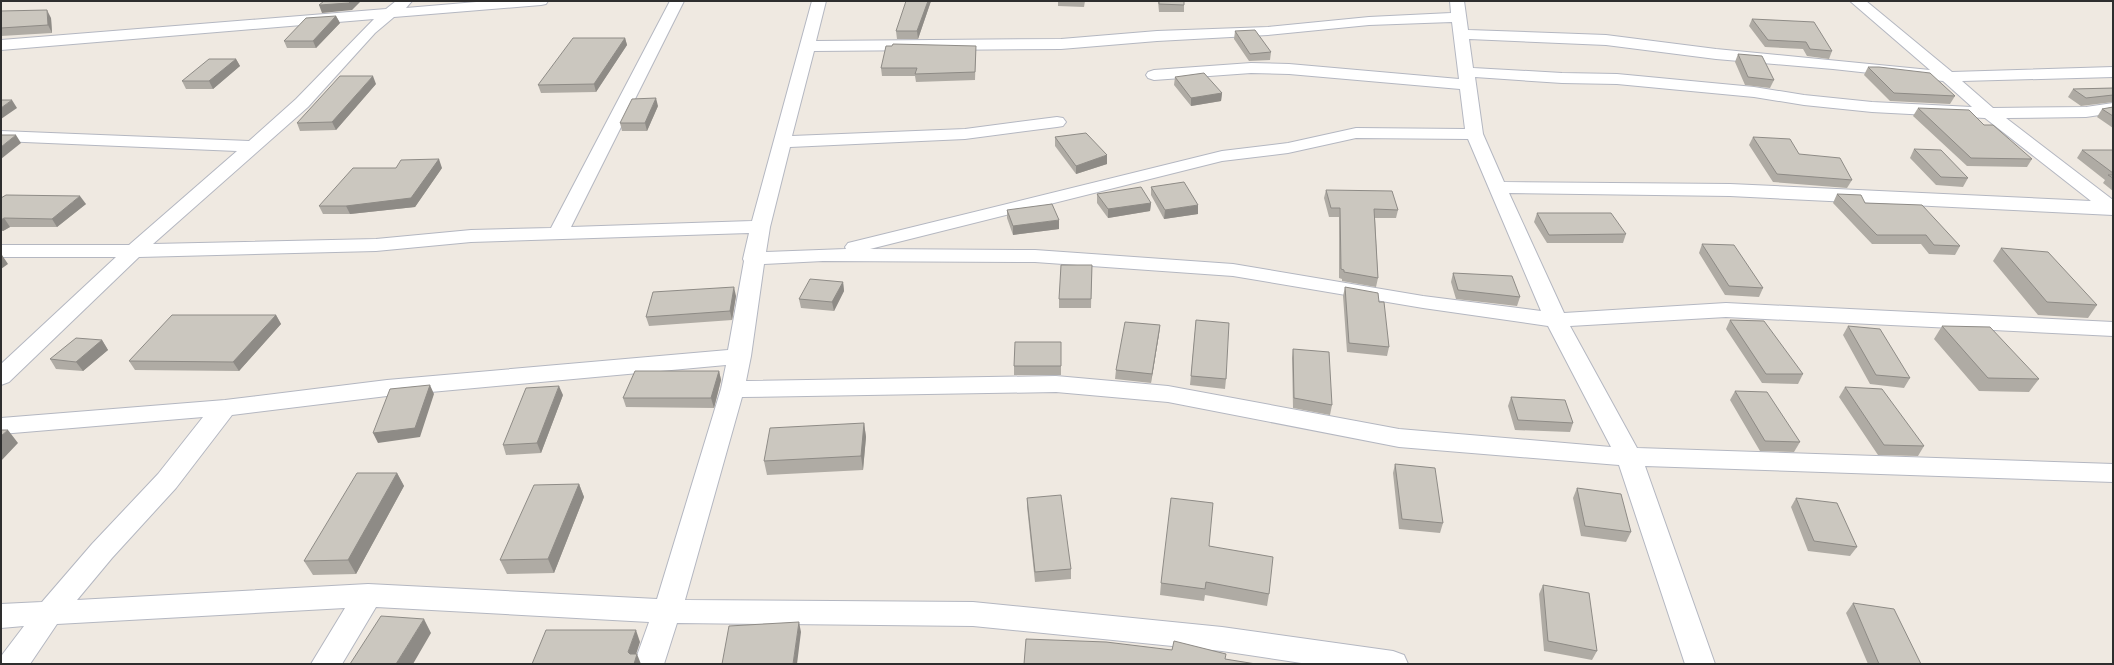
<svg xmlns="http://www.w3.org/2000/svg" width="2114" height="665" font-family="'Public Sans',sans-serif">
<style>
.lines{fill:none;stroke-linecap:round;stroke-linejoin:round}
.street-casing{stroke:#b4b7c1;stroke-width:2}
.street{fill:#fff;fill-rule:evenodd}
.wall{fill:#afaba4}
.shaded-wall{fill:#8e8b86}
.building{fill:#cbc7bf;stroke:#8e8b86}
</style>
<rect width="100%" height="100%" fill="#efe9e1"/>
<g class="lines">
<g class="street-casing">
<path id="street" d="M396,1H412L406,8L488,1H548L546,4L541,5L394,17L375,33L308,107L153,244L376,239L471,230L551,228L670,1H684L571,227L752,221L812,1H826L816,41L1061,39L1157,31L1268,27L1369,17L1451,13L1450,1H1464L1468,30L1606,35L1716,49L1930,70L1850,1H1866L1952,72L2113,67V77L1962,81L1993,108L2086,107L2113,103V113L2086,117L2006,118L2113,200V215L1730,196L1509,193L1564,313L1726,303L2113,322V336L1726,317L1570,326L1637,448L2113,464V482L1645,466L1715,664H1685L1619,465L1399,447L1168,402L1056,392L742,397L685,600L973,602L1222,627L1393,651L1404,655L1408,664H1308L1222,651L973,626L677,623L664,664H634L649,622L376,607L342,664H311L345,608L57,624L30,664H1L2,655L24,626L1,628V604L42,602L92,544L158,474L203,417L1,434V418L225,400L387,380L728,350L744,261L743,259L749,233L471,242L376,251L139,257L9,382L1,385V364L116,257H1V245H129L237,151L1,141V131L249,141L296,99L374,19L1,50V40L386,9ZM1452,22L1459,79L1289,64L1251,63L1154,70L1148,72L1146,75L1148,78L1154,80L1251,73L1289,74L1460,89L1465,129L1356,128L1288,143L1222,151L848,243L845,247L846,249L766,252L770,227L790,147L965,139L1057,127L1063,126L1066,122L1063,118L1057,117L965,129L792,136L814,51L1061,49L1157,41L1268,35L1369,25ZM1469,39L1606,45L1716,59L1833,69L1943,81L1972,107L1872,102L1804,95L1754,87L1617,74L1562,73L1473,68ZM1475,77L1562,83L1617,84L1754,97L1804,105L1872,112L1985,118L2091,201L1730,184L1504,182L1483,134ZM1356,138L1468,139L1541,311L1423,296L1233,264L1035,250L870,249L1222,161L1288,153ZM823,261L1035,262L1233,276L1423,308L1548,326L1611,447L1399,429L1168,386L1056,376L746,381L751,356L764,264ZM726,365L721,389L657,599L368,584L77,600L112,558L176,488L232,415L387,396Z"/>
</g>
<use href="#street" class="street"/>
</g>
<path class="wall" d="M931,1L918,39H897L896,31Z
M1058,1H1085L1084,7L1058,6Z
M1158,1H1184V12H1159Z
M1,11L51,18L52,33L1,36Z
M336,16L340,23L316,48H287L284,41Z
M1752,19L1832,51L1829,59L1807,56L1803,49L1765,47L1749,26Z
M1235,31L1271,52L1270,60L1249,61L1234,39Z
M625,38L627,45L596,92L541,93L538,85Z
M976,46L975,80L916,82L915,76H882L881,68Z
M1738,54L1774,80L1770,88L1745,85L1735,62Z
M236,59L240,66L213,89H186L182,81Z
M1868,67L1955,96L1950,104L1890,101L1864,75Z
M1175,77L1222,93L1221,101L1191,106L1174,85Z
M376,84L336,130L300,131L297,123Z
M2113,88V102L2081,106L2068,97L2073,89Z
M658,106L647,131H622L620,123Z
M2113,107V128L2097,117L2102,109Z
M1918,108L1984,125L2032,159L2027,167L1967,166L1913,116Z
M1055,137L1107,164L1076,174L1055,146Z
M1753,137L1799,154L1852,180L1847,188L1773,182L1749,145Z
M1914,149L1968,178L1963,187L1936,185L1910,158Z
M2082,150H2113V191L2103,183L2105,180L2077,158Z
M442,168L415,207L350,214H323L319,206Z
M1151,187L1198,214L1164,219L1151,195Z
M1326,190L1398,210L1396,218H1375L1378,278L1376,287L1342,281V279L1339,278V217H1329L1324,198Z
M1097,194L1151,203L1150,211L1108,218L1097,203Z
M1837,194L1865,203L1960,246L1955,255L1929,254L1921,244H1872L1833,203Z
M1,198L86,204L57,227H10L3,231H1Z
M1007,210L1059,229L1013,235L1007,218Z
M1537,213L1626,234L1623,243H1547L1534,222Z
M1702,244L1763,288L1759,297L1725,295L1699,253Z
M2001,248L2097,305L2088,318L2038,315L1993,261Z
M1092,265L1091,308H1059V299Z
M1453,273L1520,297L1517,306L1456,299L1451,282Z
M843,282L844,291L834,311L801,308L799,299Z
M1345,287L1379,302L1389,347L1387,356L1347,352L1343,296Z
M736,296L732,320L649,326L646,317Z
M276,315L281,324L239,371L135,370L129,361Z
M1196,320L1226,379L1225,389L1190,385Z
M1730,320L1803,374L1798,384L1762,383L1726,329Z
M1160,325L1159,334L1151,383L1115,379L1116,370Z
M1848,326L1910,378L1904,388L1870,384L1843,335Z
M1942,326L2039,379L2029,392L1979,391L1934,339Z
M102,340L108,350L83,371L56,369L50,359Z
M1061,342V375H1014V366Z
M1293,349L1332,405L1330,415L1293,408L1292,358Z
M719,371L721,380L714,408L626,407L623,398Z
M1845,387L1924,446L1918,456L1878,455L1839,397Z
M1735,391L1800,442L1794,452L1760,451L1730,400Z
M563,395L541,453L506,455L503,445Z
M1511,397L1573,423L1570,432L1515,430L1508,406Z
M864,423L866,437L863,470L767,475L764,461Z
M1395,464L1443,523L1440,533L1399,529L1393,473Z
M397,473L404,486L356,574L313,575L304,561Z
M579,484L584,497L554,573L507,574L500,560Z
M1577,488L1631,532L1626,542L1581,536L1573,498Z
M1027,498L1071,569V579L1035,582L1027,507Z
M1796,498L1857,547L1850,556L1808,551L1791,507Z
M1209,546L1269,594L1267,606L1205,595L1204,601L1160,595L1161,583Z
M1543,585L1597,651L1592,660L1544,651L1539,594Z
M1853,603L1921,664H1868L1846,613Z"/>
<path class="shaded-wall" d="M351,1H361L352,10L322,13L319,5Z
M928,1H931L918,39L917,31Z
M47,10L51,18L52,33L48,25Z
M336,16L340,23L316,48L313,41Z
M625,38L627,45L596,92L594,84Z
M236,59L240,66L213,89L209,81Z
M373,76L376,84L336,130L332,122Z
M1222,93L1221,101L1191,106V98Z
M656,98L658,106L647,131L645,123Z
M12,100L17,108L1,119V108Z
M16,135L21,143L1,159V147Z
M1107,155V164L1076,174V166Z
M439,159L442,168L415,207L350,214L346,206Z
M80,196L86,204L57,227L52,219Z
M1151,203L1150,211L1108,218V209Z
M1198,205V214L1164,219L1165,210Z
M4,218L10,227L3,231L1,229V220Z
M1059,220V229L1013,235V226Z
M2,255L8,264L1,269V256Z
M843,282L844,291L834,311L832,302Z
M734,287L736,296L732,320L730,311Z
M276,315L281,324L239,371L233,362Z
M1160,325L1159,334L1151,383L1152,374Z
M102,340L108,350L83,371L76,362Z
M719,371L721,380L714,408L711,398Z
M430,385L434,394L420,437L378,443L373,433Z
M559,386L563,395L541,453L537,443Z
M864,423L866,437L863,470L861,456Z
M8,430L18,443L1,461V436Z
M397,473L404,486L356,574L348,560Z
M579,484L584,497L554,573L548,559Z
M424,619L431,633L413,664H396Z
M799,622L801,632L797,664H793Z
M636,630L640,642L633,664L628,652Z
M637,654L641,664H634Z"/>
<path class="building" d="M324,1H351L349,3L319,5Z
M906,1H928L917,31H896Z
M1159,1H1184V5L1159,4Z
M47,10L48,25L1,28V11Z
M336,16L313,41H284L306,18Z
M1752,19L1814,22L1832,51L1810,49L1806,42L1768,40Z
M1255,30L1271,52L1250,54L1235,31Z
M573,38H625L594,84L538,85Z
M893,44L976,46L975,72L915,74L917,68H881L886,46H892Z
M1738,54L1762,56L1774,80L1748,77Z
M209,59H236L209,81H182Z
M1868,67H1879L1930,73L1955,96L1894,93Z
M1204,73L1222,93L1191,98L1175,77Z
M340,76H373L332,122L297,123Z
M2113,88V95L2086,98L2073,89Z
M656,98L645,123H620L632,99Z
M1,100H12L1,108Z
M2113,107V116L2102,109Z
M1918,108L1969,110L1984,125H1993L2032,159L1971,158Z
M1086,133L1107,155L1076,166L1055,137Z
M1,135H16L1,147Z
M1753,137L1790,139L1799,154L1840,158L1852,180L1777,174Z
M1914,149L1941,150L1968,178L1941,177Z
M2082,150H2113V173Z
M439,159L411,198L346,206H319L353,168H396L401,160Z
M2108,175H2113V178Z
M1184,182L1198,205L1165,210L1151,187Z
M1141,187L1151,203L1108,209L1097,194Z
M1326,190L1392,191L1398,210L1374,209L1378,278L1344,272V270L1341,269L1340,208H1331Z
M1837,194L1861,195L1865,203L1922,205L1960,246L1934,245L1926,235H1877Z
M6,195L80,196L52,219L4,218L1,220V198Z
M1052,204L1059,220L1013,226L1007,210Z
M1537,213H1611L1626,234L1549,235Z
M1702,244L1734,245L1763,288L1729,286Z
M2001,248L2048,252L2097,305L2047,302Z
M1061,265H1092L1091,299H1059Z
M1453,273L1512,276L1520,297L1458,290Z
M810,279L843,282L832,302L799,299Z
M734,287L730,311L646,317L653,292Z
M1345,287L1378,293L1379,302H1384L1389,347L1349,343Z
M172,315H276L233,362L129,361Z
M1196,320L1229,323L1226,379L1191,376Z
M1730,320L1764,321L1803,374H1766Z
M1125,322L1160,325L1152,374L1116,370Z
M1848,326L1880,329L1910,378L1876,375Z
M1942,326L1990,327L2039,379L1988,378Z
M76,338L102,340L76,362L50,359Z
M1015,342H1061V366H1014Z
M1293,349L1329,352L1332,405L1294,398Z
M635,371H719L711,398H623Z
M430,385L415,428L373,433L390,389Z
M559,386L537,443L503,445L526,388Z
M1845,387L1882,389L1924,446L1884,445Z
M1735,391L1767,392L1800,442L1765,441Z
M1511,397L1565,400L1573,423L1518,420Z
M864,423L861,456L764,461L770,428Z
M1,430H8L1,436Z
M1395,464L1435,468L1443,523L1402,519Z
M357,473H397L348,560L304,561Z
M579,484L548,559L500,560L534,485Z
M1577,488L1621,494L1631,532L1585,526Z
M1061,495L1071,569L1035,572L1027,498Z
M1171,498L1213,503L1209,546L1273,557L1269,594L1206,582L1205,589L1161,583Z
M1796,498L1837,503L1857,547L1814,541Z
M1543,585L1589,593L1597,651L1548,641Z
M1853,603L1894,609L1921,664H1879Z
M381,616L424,619L396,664H350Z
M799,622L793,664H722L729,626Z
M546,630H636L628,652L630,654H637L634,664H532Z
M1026,639L1106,642L1172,650L1174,641L1226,654L1225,659L1256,664H1024Z"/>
<rect width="2114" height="665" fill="none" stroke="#2e2e2e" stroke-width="4"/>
</svg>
